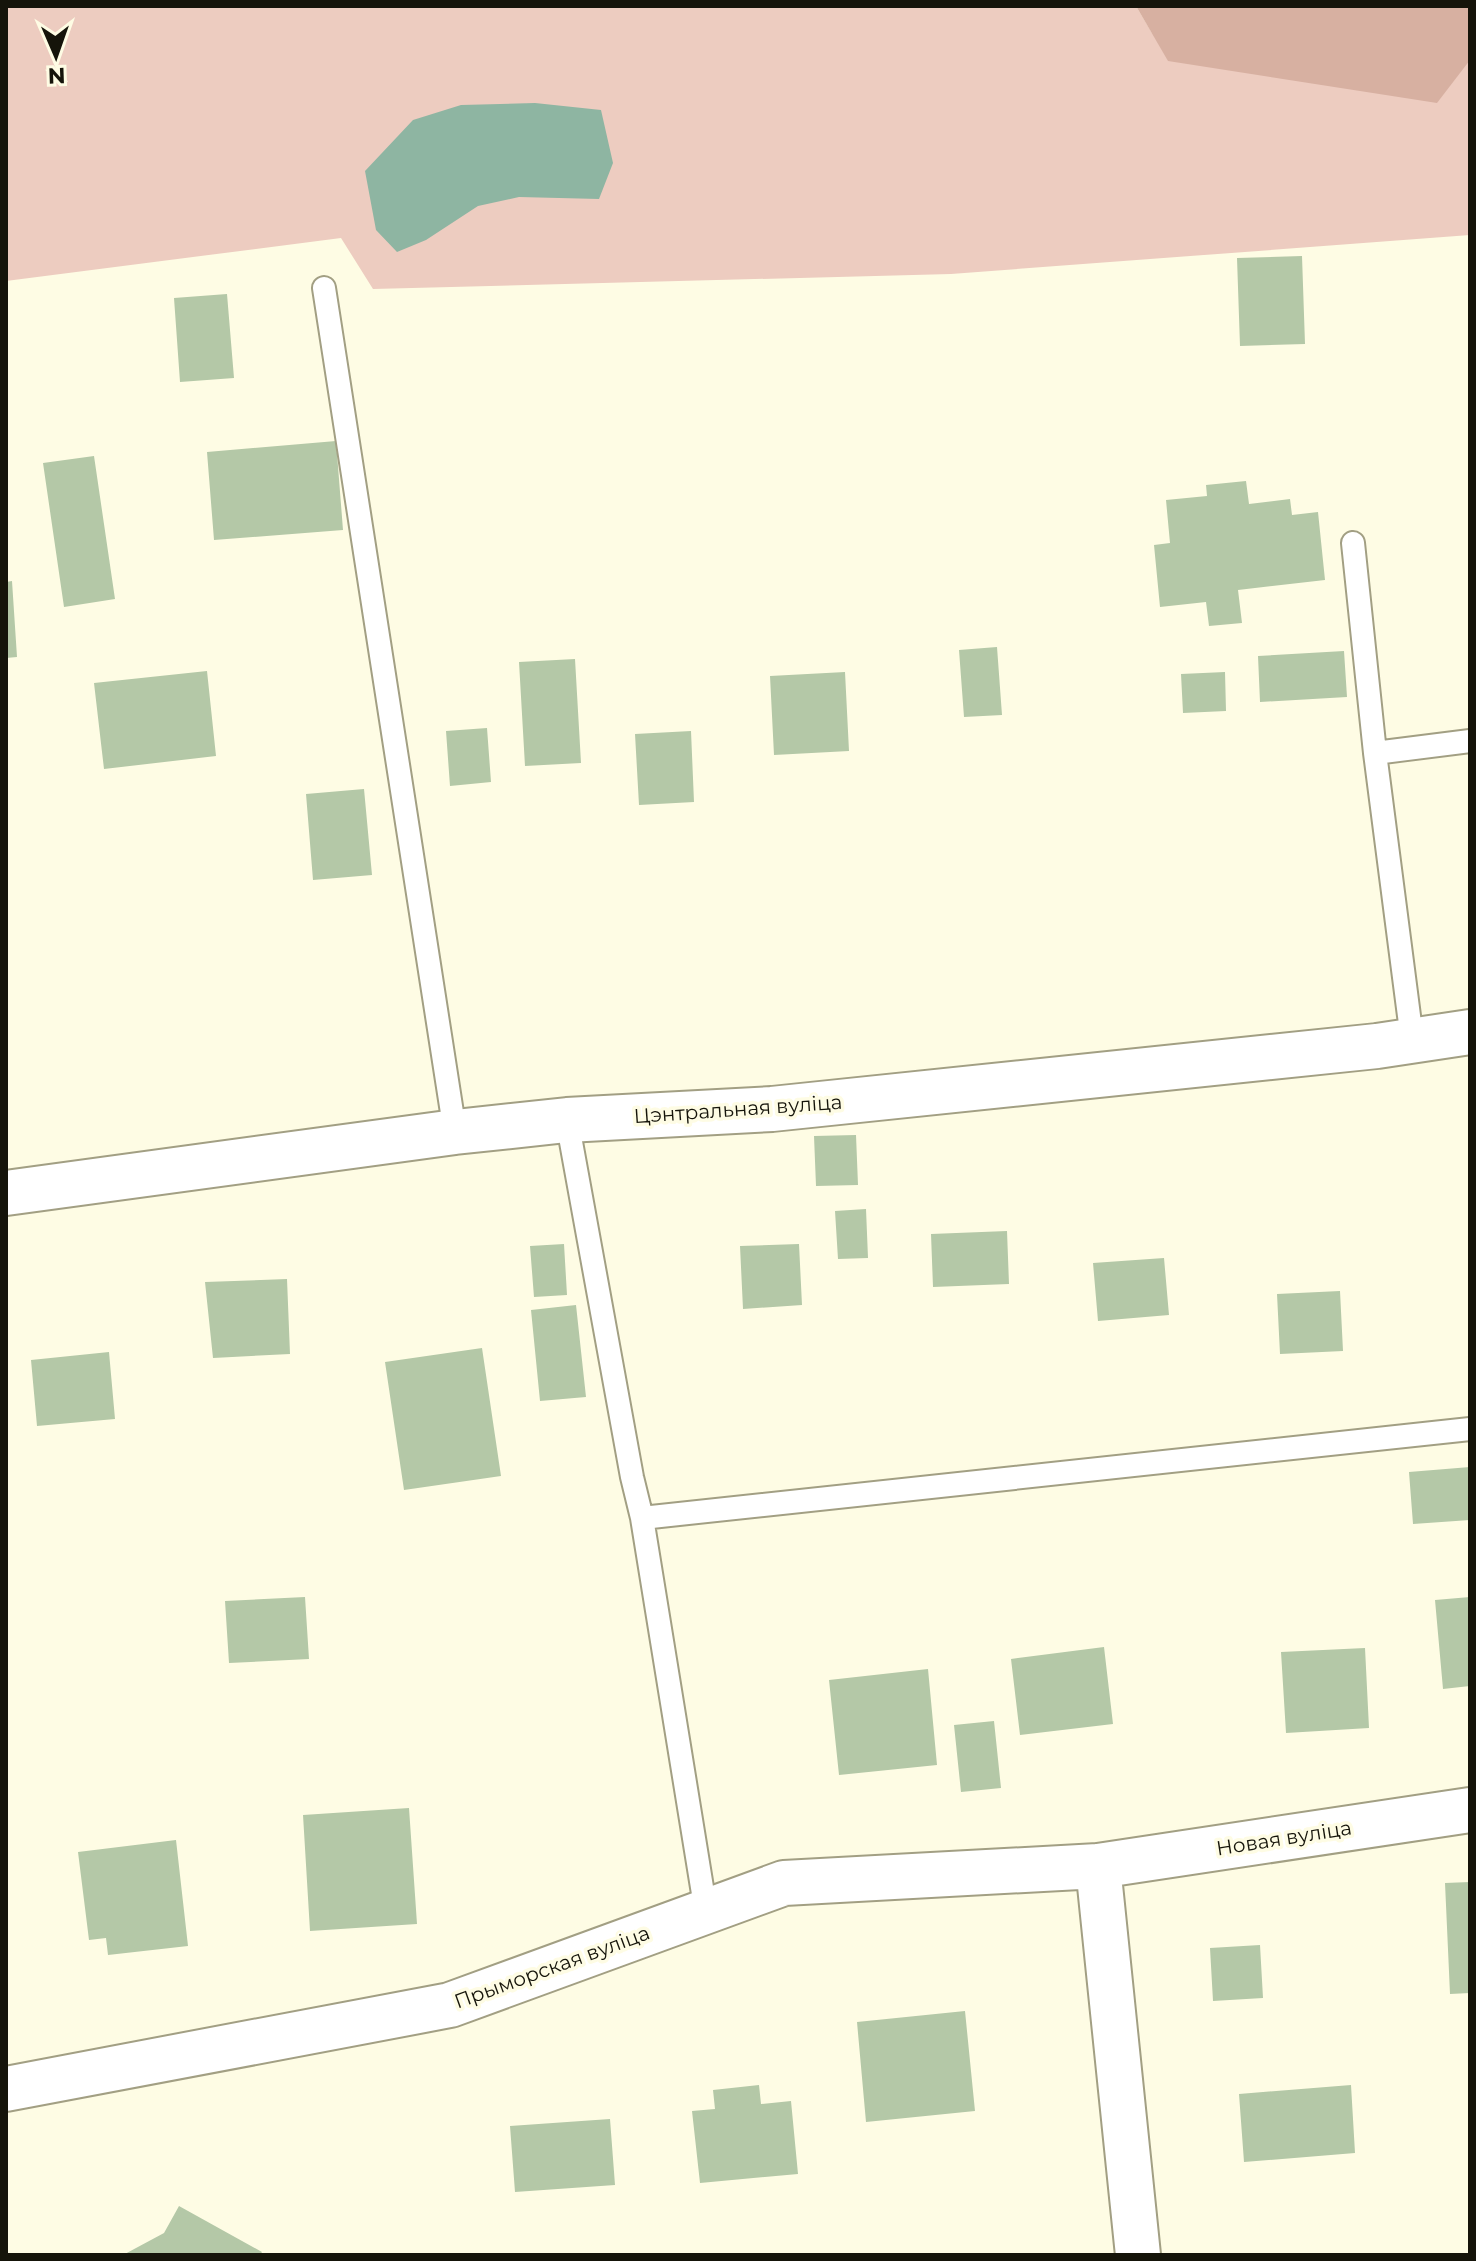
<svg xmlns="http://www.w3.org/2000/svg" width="1476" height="2261" font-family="Montserrat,sans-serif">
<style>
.green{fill:#edccc0}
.forest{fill:#d7b0a1}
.water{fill:#8eb5a2}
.building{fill:#b4c8a7}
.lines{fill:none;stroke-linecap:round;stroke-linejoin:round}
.service-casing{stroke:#a29f83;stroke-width:26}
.minor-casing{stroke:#a29f83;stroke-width:48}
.service{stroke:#fff;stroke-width:22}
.minor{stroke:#fff;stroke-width:44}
.labels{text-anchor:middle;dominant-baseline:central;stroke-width:7;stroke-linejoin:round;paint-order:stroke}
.street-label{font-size:20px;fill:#15140a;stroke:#fefce4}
</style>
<rect width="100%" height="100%" fill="#fefce4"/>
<path class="green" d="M6,6H1136L1152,33L1470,6V235L951,274L373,289L341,238L6,281Z"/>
<path class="forest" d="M1136,6H1470V60L1437,103L1168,61Z"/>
<path class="water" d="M535,103L601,110L613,163L599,199L519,197L478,206L426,240L397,252L376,230L365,171L413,120L461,105Z"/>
<path class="building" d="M1302,256L1305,344L1240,346L1237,258Z
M227,294L234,378L180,382L174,298Z
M336,441L343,530L214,540L207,452Z
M94,456L115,599L64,607L43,463Z
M1246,481L1249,504L1290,499L1292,515L1318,512L1325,580L1238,590L1242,623L1209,626L1206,602L1160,607L1154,545L1170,543L1166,500L1207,496L1206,485Z
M12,581L17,657L6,658V582Z
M997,647L1002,715L964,717L959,650Z
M1344,651L1347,697L1260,702L1258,656Z
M575,659L581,763L525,766L519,662Z
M207,671L216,756L104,769L94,683Z
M845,672L849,751L774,755L770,676Z
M1225,672L1226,711L1183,713L1181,674Z
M487,728L491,782L450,786L446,731Z
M691,731L694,802L639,805L635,734Z
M364,789L372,875L313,880L306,794Z
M856,1135L858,1185L816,1186L814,1136Z
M866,1209L868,1258L838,1259L835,1211Z
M1007,1231L1009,1284L933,1287L931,1234Z
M564,1244L567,1295L534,1297L530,1246Z
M799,1244L802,1305L743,1309L740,1246Z
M1164,1258L1169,1315L1098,1321L1093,1263Z
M287,1279L290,1354L213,1358L205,1282Z
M1340,1291L1343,1351L1280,1354L1277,1294Z
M576,1305L586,1397L540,1401L531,1310Z
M482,1348L501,1476L404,1490L385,1362Z
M109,1352L115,1419L37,1426L31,1360Z
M1470,1467V1520L1413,1524L1409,1472Z
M305,1597L309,1659L229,1663L225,1601Z
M1470,1597V1686L1443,1689L1435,1600Z
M1104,1647L1113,1724L1020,1735L1011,1659Z
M1365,1648L1369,1728L1286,1733L1281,1652Z
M928,1669L937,1765L839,1775L829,1680Z
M994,1721L1001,1788L961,1792L954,1725Z
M409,1808L417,1924L310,1931L303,1815Z
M176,1840L188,1946L108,1955L106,1938L89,1940L78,1852Z
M1470,1882V1993L1450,1994L1445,1883Z
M1260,1945L1263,1998L1213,2001L1210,1948Z
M965,2011L975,2111L866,2122L857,2022Z
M759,2085L761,2104L791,2101L798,2174L700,2183L692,2111L715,2109L713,2090Z
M1351,2085L1355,2153L1244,2162L1239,2094Z
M610,2119L615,2185L515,2192L510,2126Z
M179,2206L262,2252L260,2255H123L164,2233Z"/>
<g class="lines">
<g class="service-casing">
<path id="service" d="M324,288L455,1132
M1353,543L1375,753
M1412,1039L1375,753L1470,741
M567,1120L632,1477L642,1518L706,1912
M642,1518L1470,1429"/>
</g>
<g class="minor-casing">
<path id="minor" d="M6,1193L455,1132L567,1120L772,1109L1377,1046L1470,1032
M1098,1866L1138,2255
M6,2089L450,2005L784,1883L1098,1866L1470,1810"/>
</g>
<use href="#service" class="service"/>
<use href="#minor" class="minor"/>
</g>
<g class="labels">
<g class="street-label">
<text transform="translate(738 1109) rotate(-4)">Цэнтральная вуліца</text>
<text transform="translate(1284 1838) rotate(-9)">Новая вуліца</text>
<text transform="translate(552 1967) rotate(-20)">Прыморская вуліца</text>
</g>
</g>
<rect width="1476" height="2261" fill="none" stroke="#15140a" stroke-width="16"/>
<g transform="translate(56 56) rotate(178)" stroke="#fefce4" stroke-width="6" paint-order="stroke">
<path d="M0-6L14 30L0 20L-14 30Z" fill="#15140a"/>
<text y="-12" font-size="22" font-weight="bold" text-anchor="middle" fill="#15140a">N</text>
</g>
</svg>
